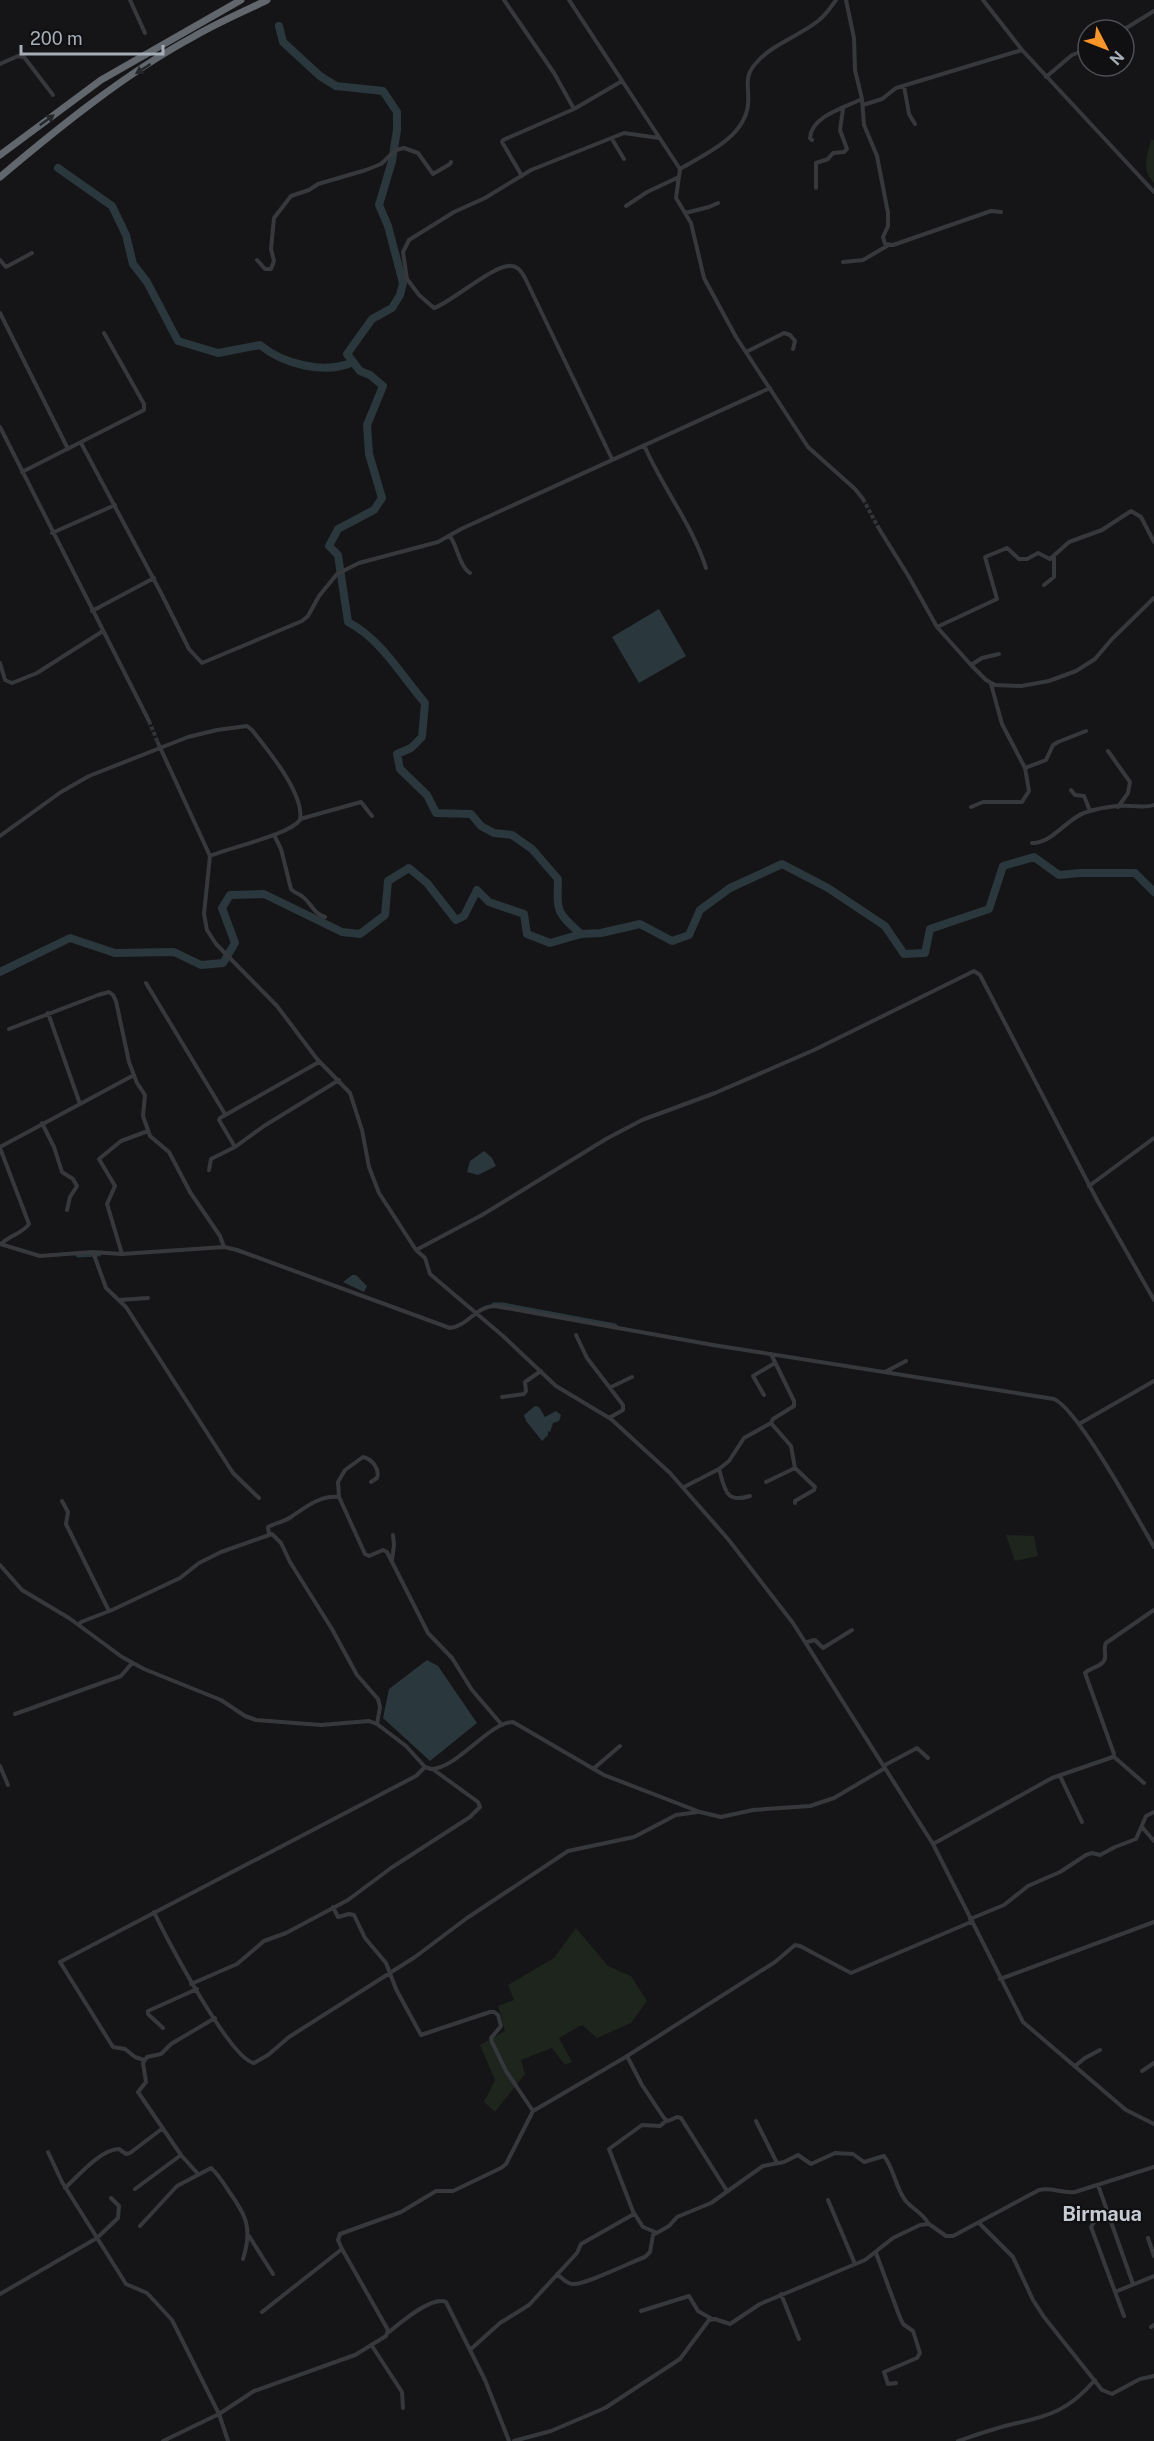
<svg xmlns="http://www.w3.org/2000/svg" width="1154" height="2441" font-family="'Public Sans',sans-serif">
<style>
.green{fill:#1d251d}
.water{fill:#2a373c}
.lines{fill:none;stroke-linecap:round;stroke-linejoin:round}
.canal{stroke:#2a373c;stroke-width:5}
.river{stroke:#2a373c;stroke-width:8}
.street-tunnel{stroke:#323437;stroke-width:4;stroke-dasharray:4 2;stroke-linecap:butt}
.street{stroke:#36383c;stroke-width:4}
.highway{stroke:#62676e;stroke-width:7}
.oneway{fill:#242629}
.labels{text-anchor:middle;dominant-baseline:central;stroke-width:4.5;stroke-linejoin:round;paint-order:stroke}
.quarter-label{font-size:20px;font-weight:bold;fill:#c7ccd4;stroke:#101012}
</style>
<rect width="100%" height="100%" fill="#151517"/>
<path class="green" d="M1151,140H1154V183C1141,170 1147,156 1151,140Z
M1006,1535L1034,1536L1038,1556L1015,1561Z
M576,1928L608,1966L631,1976L647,2001L631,2023L597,2038L582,2025L559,2038L572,2062L565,2065L552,2048L521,2060L525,2074L495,2112L484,2102L495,2080L480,2045L505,2031L498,2006L514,2000L508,1985L554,1958Z"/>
<path class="water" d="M659,609L686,656L639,683L612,637Z
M484,1151L492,1158L496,1166L478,1175L467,1172L470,1161Z
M352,1275H356L367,1286L364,1292L343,1282Z
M535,1406L539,1407L545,1417L556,1411L561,1415L559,1421L553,1423L550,1432L548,1431V1435L542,1441L526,1421L524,1415Z
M427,1660L438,1666L477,1723L430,1761L383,1718L389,1689Z"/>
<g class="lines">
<path class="canal" d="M78,1255L99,1254
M494,1305H503L615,1326"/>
<path class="river" d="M279,26L283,42L320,76L336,86L383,91L397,112V130L392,161L379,205L388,226L403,283L400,295L392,308L372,319L347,354L360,371L370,375L383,386L367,425L369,454L382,498L374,510L338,529L329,546L338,555L348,622C381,639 401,675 425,703L422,737L411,748L397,754L400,769L427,795L436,813L471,814L481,826L494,833L512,835L532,849L558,879C557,912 556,912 581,934
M58,168L112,206L126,235L133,264L147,282L178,341L218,353L260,345C283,364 325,375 353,362
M0,972L70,938L115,953L174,952L201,965L223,963L235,943L222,908L230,895L264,894L342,932L360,934L385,915L388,881L409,868L427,883L456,920L464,916L477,890L489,902L524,914L527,934L550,943L581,934L601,933L640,924L672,941L689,935L700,910L730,888L782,864L828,888L885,926L904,954L925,953L930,929L989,909L1003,866L1034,857L1059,875L1080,873H1135L1154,892"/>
<path class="street-tunnel" d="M863,499L878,527
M149,721L158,743"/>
<path class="street" d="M130,0L145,33
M504,0L554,73L574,109
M569,0L680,169L676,198L691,223L704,278L736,337L808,447L855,489L863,499
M846,0L854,38L855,70L862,99L864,125L877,156L888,213V226L883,237L885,244L893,245L991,211L1001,212
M983,0L1022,50L1154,192
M1123,30L1154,11
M0,64L18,56L24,57L53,95
M1046,77L1072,55L1088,49
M904,86L909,114L915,124
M863,105L882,99L896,88L1022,50
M612,139L624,159
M812,140L810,138C811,116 846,107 862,99
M680,169C705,154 744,138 748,105C750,86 742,78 757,62C773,44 799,36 818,21C826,15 831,7 836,0
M522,176L502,142L503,140L574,109L622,81
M816,188V163L828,159L833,153L844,152L847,149L840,130L843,109
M626,206L647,192L679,177
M685,213L709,207L718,203
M0,260L6,267L32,253
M257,260L265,269H271L274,261L271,249L274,218L291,196L309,190L318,184L366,170L381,164L396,150L404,148L418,153L433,174L450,164L451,162
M843,262L863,260L887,246
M0,313L68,449
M746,352L784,333L790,335L795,341L793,349
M0,427L149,721
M81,443L160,591L189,649L202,663L302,621L308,616L319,596L337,574L359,563L438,542L461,529L770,388
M644,445C662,487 692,524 706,568
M612,459L525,278C522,273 519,267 512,266C495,263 452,302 434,308L419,295L407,279L403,252L409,240L454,212L485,198L531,170L624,133L659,138
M22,472L144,410V404L104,333
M878,527L909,577L937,627L971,665L986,680L995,685L1021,686L1049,681L1076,671L1095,659L1112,639L1154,598
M52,533L115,505
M450,536C457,546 460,567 470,573
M1044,585L1054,577V557
M92,611L154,578
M937,627L997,599L985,557L1007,548L1019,559H1027L1038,553L1050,559L1069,542L1102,530L1131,511L1141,517L1154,542
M0,663L5,680L12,683L37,673L103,631
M971,665L982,658L999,654
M991,684L1002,724L1025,768L1046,760L1053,745L1058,742L1086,731
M158,743L210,856L204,914L207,930L216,944L277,1006L317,1059L350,1093L362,1130L369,1167L379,1193L416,1250L425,1258L430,1274L503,1336L556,1386L611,1419L670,1473L728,1539L793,1623L933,1844L1023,2022L1126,2110L1154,2124
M1108,751L1130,782L1128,793L1118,807
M1071,790L1075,795L1084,796L1090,811
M971,807L983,802H1022L1029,791L1025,768
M300,819L361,802L372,816
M274,835L281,849L291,889C295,894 299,893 303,897C312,904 313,913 325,917
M0,836L61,792L89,776L188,737L217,730L247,726L252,730C267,749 305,794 300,820C289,835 231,847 210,856
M1032,843C1051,844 1067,819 1084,813C1097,808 1117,805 1131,806C1139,806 1146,808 1154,805
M146,983L225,1114
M48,1013L80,1104
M9,1029L98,995L109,992L113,995L116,1001L129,1062L137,1083L145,1095L143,1116L150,1136L169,1152L190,1192L220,1236L224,1247
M42,1123L54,1147L62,1172L73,1179L77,1186L70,1197L67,1210
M0,1147L134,1075
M235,1147L219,1120L220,1118L319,1062
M0,1148L29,1224C23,1233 9,1236 1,1244
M209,1170L211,1159L235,1147L264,1126L339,1080
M1089,1186L1154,1138
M0,1244L40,1256L93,1252L122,1254L224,1247L237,1250L450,1328C468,1326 476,1306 495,1306L713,1345L1054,1399C1078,1409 1138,1519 1154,1547
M416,1250L482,1215L606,1139L642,1120L715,1093L814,1050L974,971L980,975L1097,1200L1154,1300
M93,1252L106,1288L126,1307L233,1473L259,1498
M122,1254L107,1204L115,1186L99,1159L121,1141L148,1131
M119,1300L148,1298
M576,1335L587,1358L623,1405V1410L609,1418
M885,1372L906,1361
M611,1387L632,1377
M764,1395L753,1376L775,1363
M502,1397L524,1394L526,1391L525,1382L541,1371
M771,1423L791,1446L795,1468L815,1487L814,1490L795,1501V1503
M1079,1424L1154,1381
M719,1469C725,1489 725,1504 750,1496
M371,1482L377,1478C380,1469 372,1459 363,1457L345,1470L338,1482L339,1497L365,1554L369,1556L383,1550L387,1552L428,1633L452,1658L472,1690L502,1725
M766,1482L795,1468
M684,1487L719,1469L729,1461L744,1438L771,1423L773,1419L794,1406V1401L771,1354
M62,1501L68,1512L66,1524L109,1611
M269,1535L268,1527C275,1523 284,1522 291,1517C306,1507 320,1495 339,1497
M392,1560L394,1545L393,1535
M0,1565L22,1590L69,1618L122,1657L144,1669L221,1700L245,1716L256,1720L321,1725L369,1721L377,1724L406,1746L425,1767L431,1769C457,1769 489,1722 513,1722L604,1775L700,1812L721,1817L753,1810L810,1806L834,1798L885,1768
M79,1625L81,1622L112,1610L180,1578L199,1563L221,1552L272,1534L281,1543L290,1562L332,1629L357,1675L378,1699L380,1707L377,1724
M807,1642L815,1640L823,1648L852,1630
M15,1714L121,1676L132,1663
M1113,1756L1144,1783
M885,1765L917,1748L928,1758
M0,1766L8,1785
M593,1769L620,1746
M1060,1776L1082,1822
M1142,1827L1154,1841
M933,1844L1052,1778L1113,1757L1114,1754L1085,1673C1090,1668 1104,1666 1105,1658C1106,1651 1103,1649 1106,1643L1154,1610
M333,1907L338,1917L349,1914L354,1915L365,1938L386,1963L396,1989L421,2035L490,2012H494L498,2015L501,2026L491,2038L492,2042L506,2071L533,2111
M154,1912C166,1938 230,2059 254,2063L268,2055L289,2037L415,1957L467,1918L568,1851L634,1837L676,1815L698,1812
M970,1919L1004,1905L1028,1886L1060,1872L1086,1855L1092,1853L1100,1855L1115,1847L1136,1839L1146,1816L1154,1812
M1000,1979L1154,1922
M191,1984L237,1964L264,1941L286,1933L348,1900L391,1868L470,1817L480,1807L478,1802L434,1770
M163,2028L148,2014V2011L197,1989
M627,2056L642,2085L664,2118L668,2121L677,2117L681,2118L727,2191
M144,2060L135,2057L125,2049L113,2047L60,1962L416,1776L425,1767
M1075,2066L1085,2058L1100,2050
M1142,2071L1154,2063
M756,2121L777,2163
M48,2152L62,2182L126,2284L147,2293L172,2320L219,2414L228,2441
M198,2174L181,2155L138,2092L146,2082L143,2063L147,2057L161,2054L171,2044L215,2018
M1098,2185L1133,2284
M65,2188C78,2176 101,2149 119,2149L126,2154L130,2153L163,2128
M135,2189L181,2155
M828,2200L855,2264
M634,2213L643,2227L655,2232
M1109,2215L1094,2222L1091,2227L1124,2316
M979,2223L1013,2257L1033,2300L1044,2317L1102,2390L1112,2394L1140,2379L1154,2376
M140,2226L177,2186L211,2168C218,2174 223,2182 228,2190C246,2215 253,2228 243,2259
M249,2236L273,2274
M1148,2238L1154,2256
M876,2253L899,2315L903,2324L913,2331L920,2353L917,2358L884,2372L888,2384L896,2383
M557,2274C562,2278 567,2284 573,2284C585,2285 631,2262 645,2257L650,2252L653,2235L669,2226L677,2217L711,2203L763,2166L784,2162L798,2155L811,2164L835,2153L853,2154L864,2162L884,2156C894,2169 895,2186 905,2200C912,2209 923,2213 928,2223
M1115,2292L1154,2276
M0,2294L97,2238L118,2218L119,2206L111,2198
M781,2294L799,2339
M641,2311L689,2296L698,2311L712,2319
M262,2312L342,2249
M1151,2327L1154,2325
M389,2332C400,2323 432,2295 446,2302L485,2380L509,2441
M372,2346L402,2392L403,2408
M471,2349L500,2323L529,2305L577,2253L581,2244L634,2214L609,2149L642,2125L660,2126L667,2120
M163,2441L219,2414L254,2391L355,2355L386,2336L388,2330L342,2249L338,2240L340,2234L401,2212L436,2191H453L501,2168L506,2164L533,2111L624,2058L775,1962L795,1945L800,1946L851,1973L971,1922
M514,2441L551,2431L605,2408L680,2359L709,2320L715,2319L730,2324L760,2304L865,2260L893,2238L920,2225L929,2224L946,2236H953L1039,2190C1052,2187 1063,2194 1075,2192L1154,2167
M958,2441C976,2435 995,2428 1013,2424C1050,2416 1069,2410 1095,2380"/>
<path class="highway" d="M0,155L101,80L241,0
M0,177C58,128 126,73 193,37C217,23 243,12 267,0"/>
</g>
<defs><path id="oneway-solid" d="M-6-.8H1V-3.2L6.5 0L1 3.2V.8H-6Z" transform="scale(1.5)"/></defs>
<g class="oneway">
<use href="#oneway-solid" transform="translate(143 69) rotate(147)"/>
<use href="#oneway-solid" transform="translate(47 120) rotate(-36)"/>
</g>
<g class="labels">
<g class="quarter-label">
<text x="1102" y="2214">Birmaua</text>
</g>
</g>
<g transform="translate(1106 48) rotate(132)"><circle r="28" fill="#101012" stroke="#4c4f54" stroke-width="1.5"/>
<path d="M0-4.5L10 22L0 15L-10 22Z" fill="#fc9528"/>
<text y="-9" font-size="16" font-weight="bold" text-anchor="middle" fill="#a6aeb8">N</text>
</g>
<path d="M21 45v9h142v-9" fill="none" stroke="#a6aeb8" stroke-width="3"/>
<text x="30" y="45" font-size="18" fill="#a6aeb8" stroke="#101012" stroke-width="4.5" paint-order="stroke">200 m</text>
</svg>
